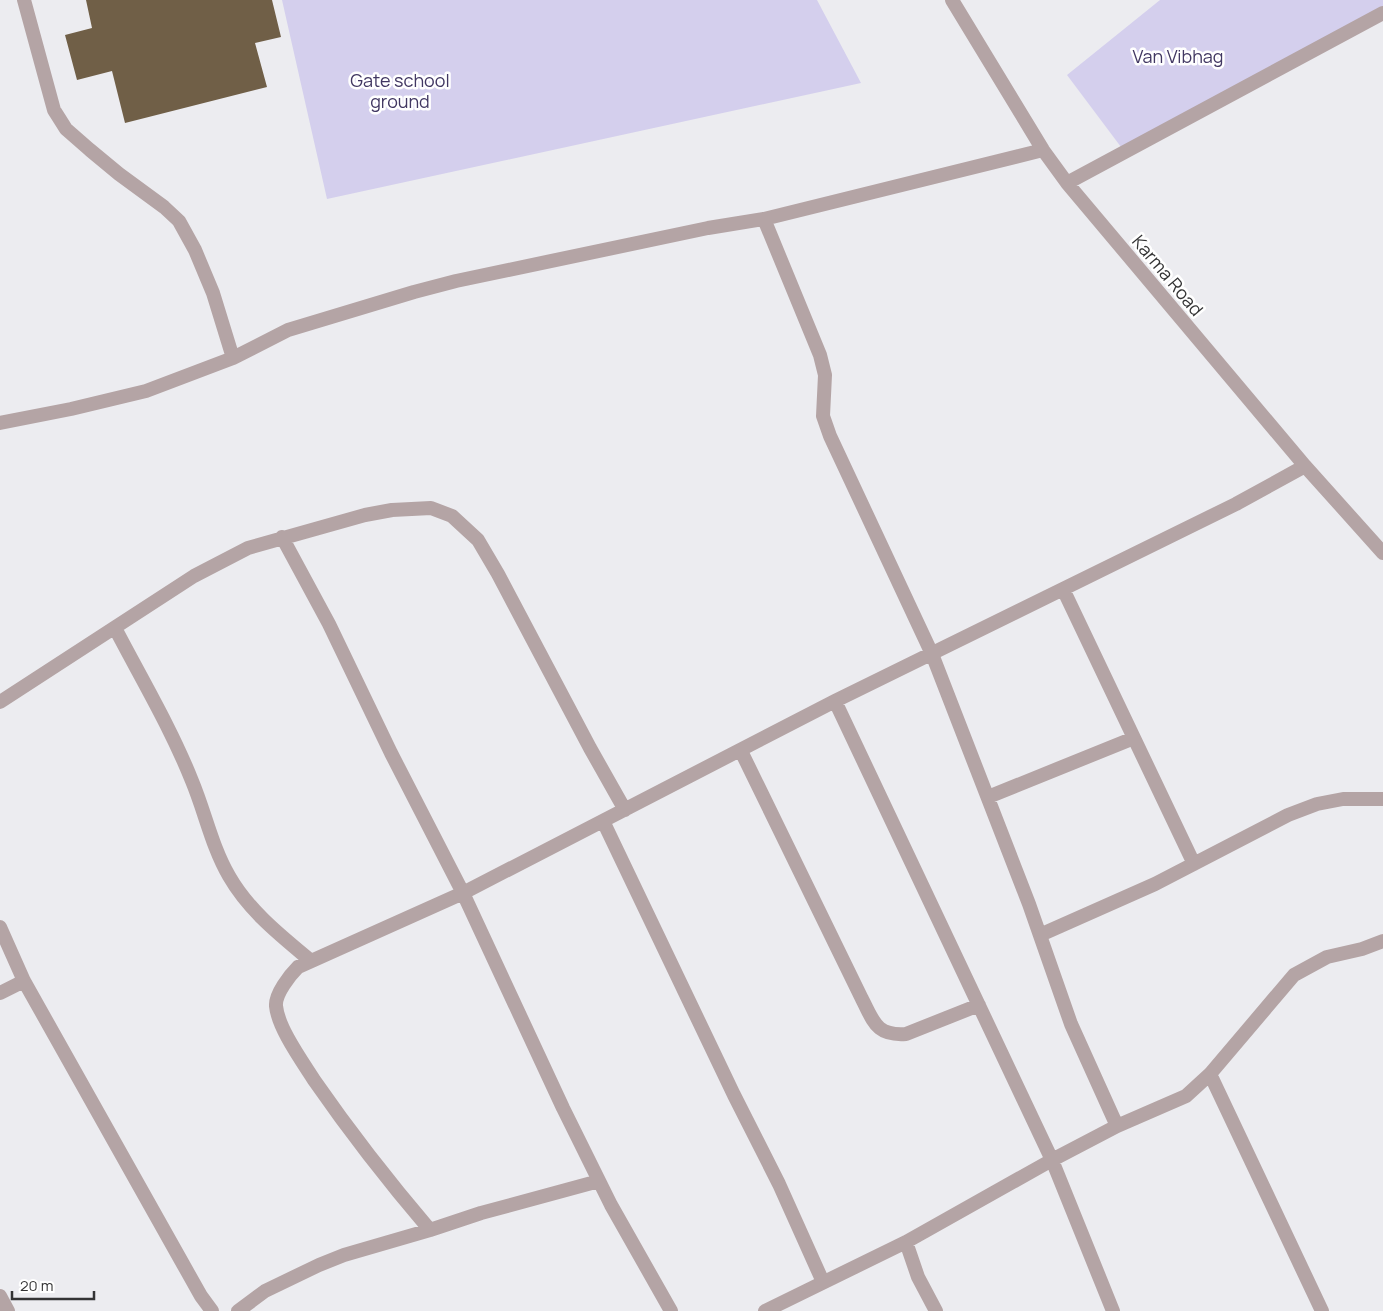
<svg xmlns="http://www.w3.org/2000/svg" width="1383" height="1311" font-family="Manrope,sans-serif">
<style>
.green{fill:#d4cfed}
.building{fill:#705f47}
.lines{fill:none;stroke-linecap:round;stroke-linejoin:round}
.minor{stroke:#b4a4a5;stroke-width:14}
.labels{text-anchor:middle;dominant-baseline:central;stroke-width:5;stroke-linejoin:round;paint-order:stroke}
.park-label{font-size:18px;fill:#413762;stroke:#fff}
.street-label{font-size:18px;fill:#333334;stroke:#fff}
</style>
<rect width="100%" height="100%" fill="#ececf0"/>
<path class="green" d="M282,0H817L861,83L327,199Z
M1160,0H1383V12L1121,147L1067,75Z"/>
<path class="building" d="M86,0H272L281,37L255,43L267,87L125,123L112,71L77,80L65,35L92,28Z"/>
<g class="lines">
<path class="minor" d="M24,0L54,110L66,129L90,150L119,174L164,207L179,221L195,250L213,293L233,358
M952,0L1043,150L1067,183L1305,466L1383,553
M1067,183L1383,13
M764,219L820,355L825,375L823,416L830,436L932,654L1029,904L1071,1024L1117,1126
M0,423L71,409L146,391L233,358L288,330L414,292L456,281L708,228L764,219L1043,150
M282,537L329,624L391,753L463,893L563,1108L611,1205L671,1311
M1063,589L1194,864
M115,628C141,678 171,728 192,781C205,812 212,847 229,876C249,911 281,936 311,961
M835,701L1052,1160L1113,1311
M0,702L194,576L248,548L365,515L392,510L431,508L452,516L478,540L498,574L590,748L625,810
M741,751L862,999C874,1022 876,1036 906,1034L979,1005
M988,797L1134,738
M603,821L734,1095L779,1184L823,1282
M0,927L24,981L183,1264L201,1296L212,1311
M1040,935L1155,884L1288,815L1317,804L1343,799H1383
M0,993L24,981
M1210,1074L1322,1311
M430,1230C389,1182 350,1132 314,1080C302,1061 278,1028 276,1006C275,994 290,975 298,967L463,893L835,701L1236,504L1305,466
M906,1242L918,1277L936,1311
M0,1296L8,1311
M238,1311L265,1291L319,1265L344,1255L430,1230L481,1213L599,1181
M765,1311L906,1242L1052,1160L1117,1126L1186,1096L1210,1074L1294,975L1327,957L1362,949L1383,941"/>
</g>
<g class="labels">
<g class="park-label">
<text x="1178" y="56">Van Vibhag</text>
<text x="400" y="80">Gate school<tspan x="400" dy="21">ground</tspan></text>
</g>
<g class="street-label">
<text transform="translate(1168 275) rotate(50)">Karma Road</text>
</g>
</g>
<path d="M12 1291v8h82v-8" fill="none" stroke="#333334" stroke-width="2.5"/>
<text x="20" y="1291" font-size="15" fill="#333334" stroke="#ffffff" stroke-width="4" paint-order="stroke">20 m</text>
</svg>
